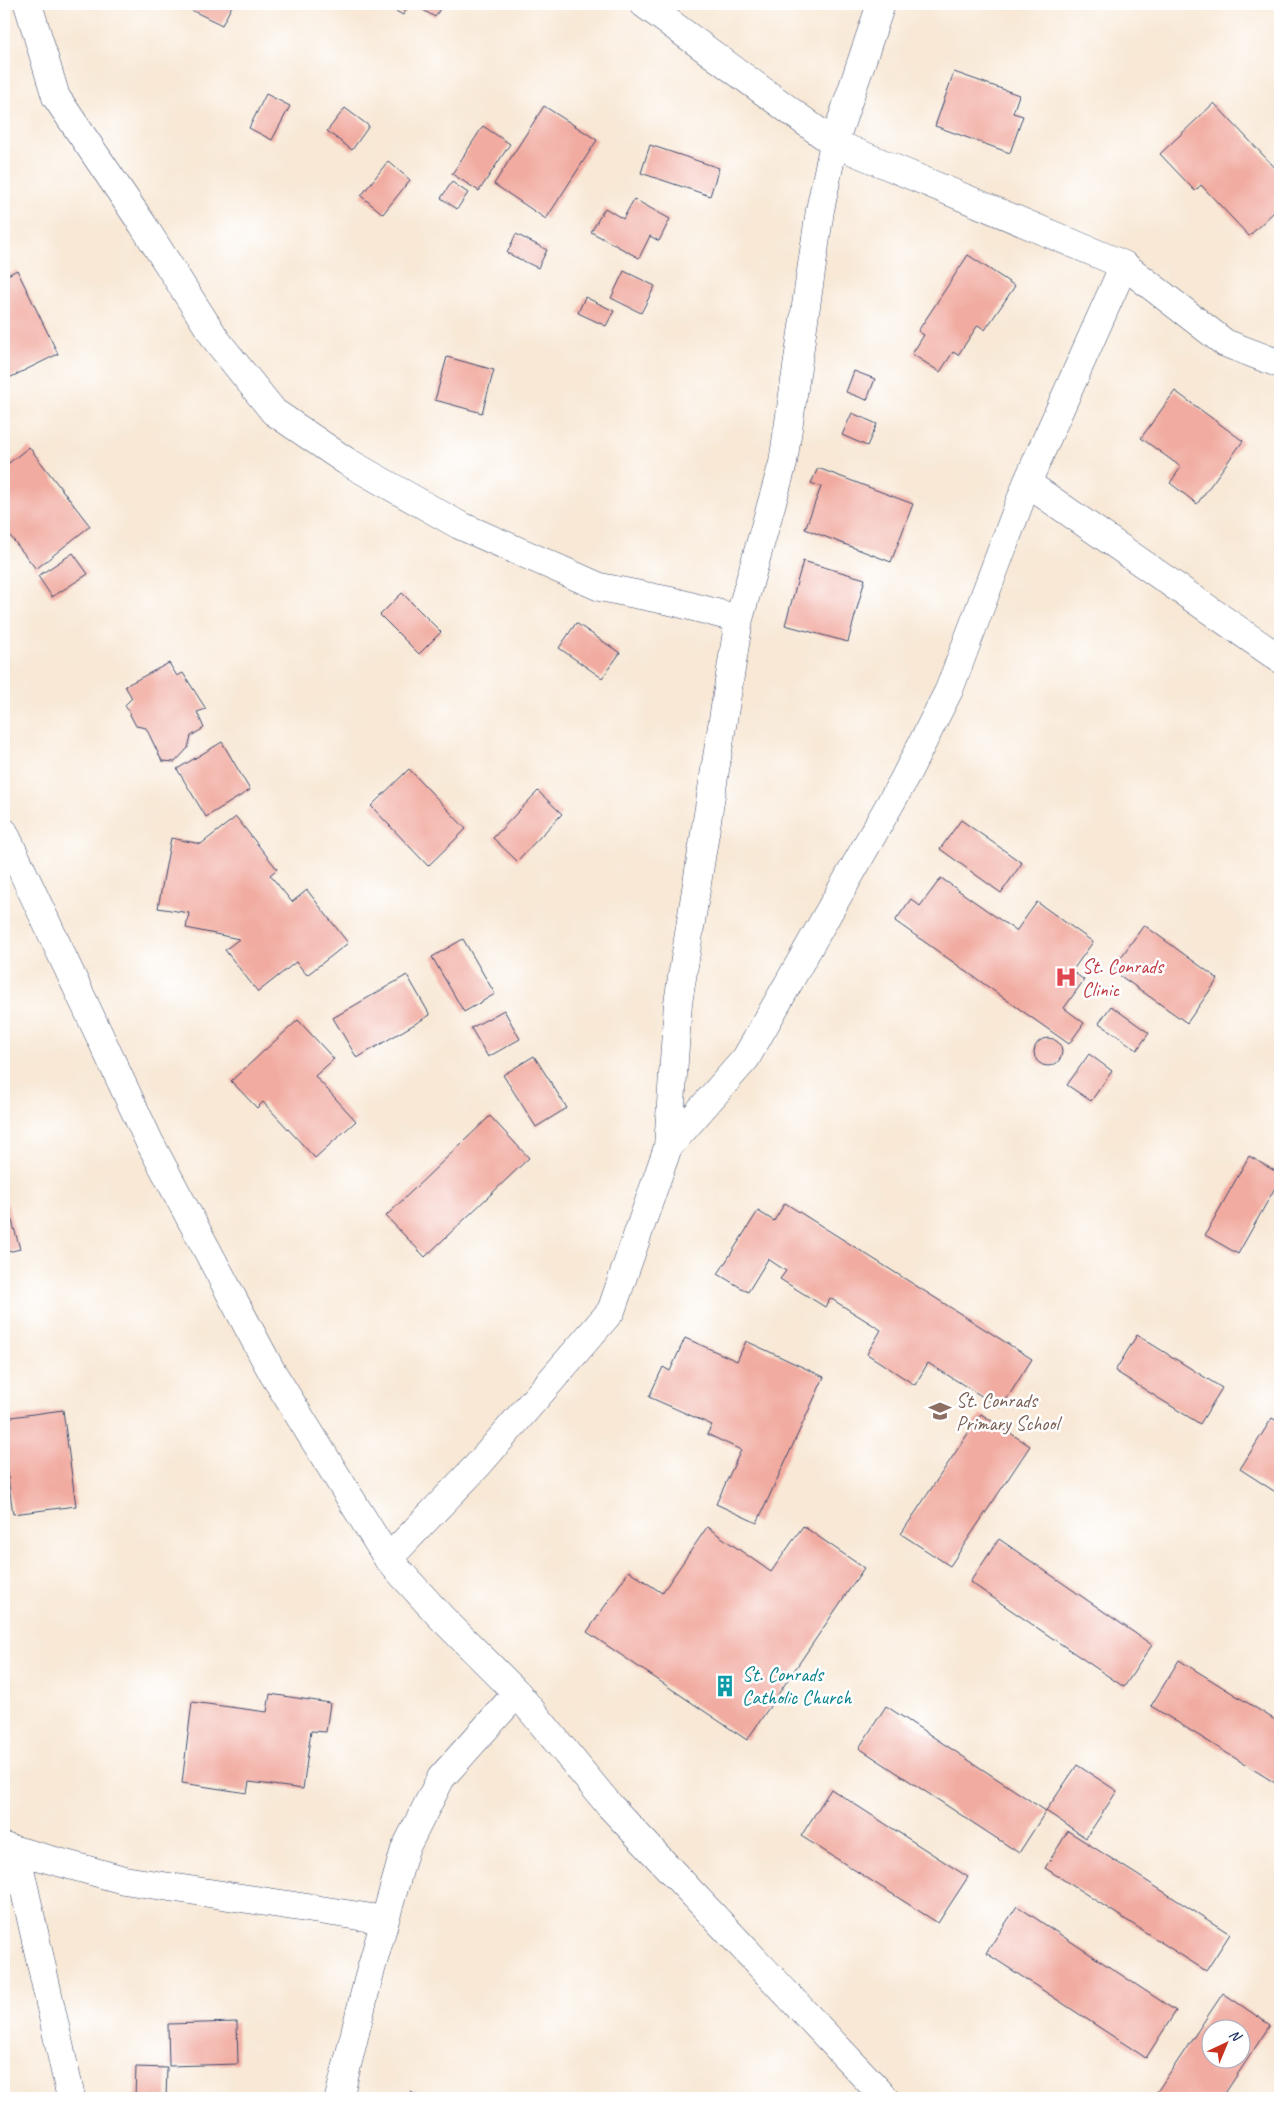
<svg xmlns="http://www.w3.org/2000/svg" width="1284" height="2102" font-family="Caveat,sans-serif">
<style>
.building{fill:#f1aba0;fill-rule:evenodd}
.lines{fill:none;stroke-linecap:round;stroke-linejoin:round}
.street-casing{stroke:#3c4b70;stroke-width:29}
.secondary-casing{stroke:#3c4b70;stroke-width:29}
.street{stroke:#fff;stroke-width:28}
.secondary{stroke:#fff;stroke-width:28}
.labels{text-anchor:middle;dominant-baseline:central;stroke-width:5;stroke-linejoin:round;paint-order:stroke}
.health-label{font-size:20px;fill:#be3a42;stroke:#fff;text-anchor:start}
.education-label{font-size:20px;fill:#785e54;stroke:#fff;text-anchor:start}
.culture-label{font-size:20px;fill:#0d838f;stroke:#fff;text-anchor:start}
</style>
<rect width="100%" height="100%" fill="#fff"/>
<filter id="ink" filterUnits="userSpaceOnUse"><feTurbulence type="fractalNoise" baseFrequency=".02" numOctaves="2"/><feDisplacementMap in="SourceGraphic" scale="10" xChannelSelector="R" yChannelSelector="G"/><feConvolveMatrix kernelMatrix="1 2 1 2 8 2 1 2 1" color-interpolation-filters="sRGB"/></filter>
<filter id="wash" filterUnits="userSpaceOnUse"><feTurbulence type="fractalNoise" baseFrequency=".0096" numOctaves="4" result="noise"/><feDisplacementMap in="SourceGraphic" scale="20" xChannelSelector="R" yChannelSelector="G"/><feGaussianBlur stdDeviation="1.12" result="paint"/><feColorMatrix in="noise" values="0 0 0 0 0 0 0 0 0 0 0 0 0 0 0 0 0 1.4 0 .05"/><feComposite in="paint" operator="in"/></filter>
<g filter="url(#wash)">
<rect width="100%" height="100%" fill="#f8e8d5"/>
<g id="blocks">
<path class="building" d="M186,4H233L222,25L185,7Z
M383,4H410L403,15Z
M413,4H443L435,17Z
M954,72L1019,95L1013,113L1023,116L1010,153L935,126Z
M266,94L290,106L272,140L249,128Z
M1214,103L1280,173V216L1275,211L1249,236L1201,185L1195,191L1160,154Z
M544,106L597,140L546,219L494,184Z
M345,108L369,126L352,150L327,131Z
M483,126L510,144L479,191L452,174Z
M650,145L719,168L710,196L641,173Z
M388,161L410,180L383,214L361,196Z
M452,182L468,193L457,209L441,198Z
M634,199L670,219L659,241L650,236L639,258L591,232L605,208L623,219Z
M516,234L547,250L538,268L507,253Z
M968,255L1015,286L985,330L978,325L958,355L953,352L940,372L912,354L924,335L918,331Z
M17,270L58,354L7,379L4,374V277Z
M624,271L655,286L641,313L611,298Z
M585,297L614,311L606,326L578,313Z
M447,357L494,370L482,413L435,400Z
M854,371L875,379L867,400L846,392Z
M1175,391L1243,441L1197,504L1170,483L1181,467L1141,438Z
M852,413L877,424L867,446L842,435Z
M29,447L90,526L36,569L4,528V525L10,519L4,511V501L7,499L4,495V467Z
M818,468L913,504L891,562L805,529L821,487L811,483Z
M73,553L88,574L52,597L38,576Z
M803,561L865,579L848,642L785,625Z
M402,593L441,632L419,654L380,615Z
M576,623L620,653L602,678L559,648Z
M169,663L177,676L183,673L206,709L197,712L204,728L191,736L188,748L175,762L162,761L146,728L136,726L125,705L132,698L125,686Z
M222,742L250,790L206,817L177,769Z
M409,769L466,829L428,866L371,806Z
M538,791L562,814L517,861L493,838Z
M236,817L277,869L270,875L292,902L307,890L348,943L307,975L296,962L258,992L225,950L239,939L186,928L189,913L158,908L171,838L201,844Z
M961,820L1022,863L1001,893L940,849Z
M941,878L1016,931L1037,902L1093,942L1072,971L1084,980L1064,1008L1084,1023L1069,1044L895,921L911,899L920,906Z
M1144,925L1218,979L1187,1023L1112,970Z
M463,939L495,994L464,1012L432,957Z
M407,975L430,1015L357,1058L333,1018Z
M1111,1006L1149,1033L1137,1050L1099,1023Z
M504,1010L520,1039L488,1057L471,1028Z
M298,1020L334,1059L315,1076L356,1121L315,1158L263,1102L257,1108L231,1081Z
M1034 1052a14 14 0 1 1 28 0a14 14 0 1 1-28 0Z
M1089,1054L1112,1071L1091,1101L1067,1085Z
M534,1056L567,1108L536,1127L503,1075Z
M490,1116L529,1158L425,1257L386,1216Z
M1249,1156L1280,1174V1179L1238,1254L1205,1235Z
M7,1203L20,1249L4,1253V1204Z
M785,1203L1032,1359L1001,1408L928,1363L915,1385L867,1354L881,1330L830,1298L825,1307L780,1279L786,1271L768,1259L748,1292L718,1274L758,1211L774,1221Z
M1137,1335L1222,1388L1200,1424L1115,1371Z
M685,1338L737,1361L746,1341L824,1377L757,1523L716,1504L741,1450L707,1434L712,1425L649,1397L663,1367L670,1371Z
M63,1410L76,1506L13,1514L4,1448V1418Z
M981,1414L1030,1446L950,1566L901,1534Z
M1272,1418L1280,1423V1495L1240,1469Z
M803,1526L864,1568L747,1740L587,1632L629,1571L662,1593L707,1527L771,1572Z
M999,1539L1152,1645L1124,1687L970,1582Z
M1179,1660L1280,1723V1786L1151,1706Z
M270,1694L330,1703L326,1732L311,1731L303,1789L249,1782L247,1793L182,1783L192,1702L267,1712Z
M886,1706L1046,1811L1019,1853L859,1748Z
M1077,1765L1117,1791L1086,1838L1046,1811Z
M831,1789L968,1877L938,1923L801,1836Z
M1068,1831L1230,1934L1206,1971L1045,1868Z
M1017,1906L1176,2011L1146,2058L986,1953Z
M1223,1993L1270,2025L1222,2098H1153ZM1212,2030H1242V2060H1212Z
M237,2022L238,2064L169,2066L168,2024Z
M136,2067L167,2068L166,2098H135Z
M410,2092L424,2098H407Z"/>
</g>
</g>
<g filter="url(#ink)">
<use href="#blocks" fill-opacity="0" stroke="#3c4b70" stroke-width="1"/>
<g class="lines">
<g class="street-casing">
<path id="street" d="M28,4L56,97L143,225L217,341L274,412L346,461L459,525L600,587L675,602L739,619
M644,4L834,143L1124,265L1225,343L1280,364
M1027,483L1280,659
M668,1147L746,1058L903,781L949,690L1027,483L1124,265
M388,1559L478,1465L611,1311L668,1147L678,1003L739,619L783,463L820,210L834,143L881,4
M4,1847L124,1880L385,1920
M16,1851L71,2098
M339,2098L368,1980L405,1849L441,1778L517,1693"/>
</g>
<g class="secondary-casing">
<path id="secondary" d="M4,832L149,1141L272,1372L388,1559L441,1617L517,1693L610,1806L885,2098"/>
</g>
<use href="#street" class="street"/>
<use href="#secondary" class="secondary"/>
</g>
</g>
<defs>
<g id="hospital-bare" transform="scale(1.725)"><path d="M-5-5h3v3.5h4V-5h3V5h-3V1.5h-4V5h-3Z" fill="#e0444e" stroke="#fff" stroke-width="2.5" paint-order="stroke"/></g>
<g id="school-bare" transform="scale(1.725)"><path d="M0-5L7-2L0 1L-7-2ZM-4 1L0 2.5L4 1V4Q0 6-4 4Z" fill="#8d6e63" stroke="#fff" stroke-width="2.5" paint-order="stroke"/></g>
<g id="building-bare" transform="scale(1.725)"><path d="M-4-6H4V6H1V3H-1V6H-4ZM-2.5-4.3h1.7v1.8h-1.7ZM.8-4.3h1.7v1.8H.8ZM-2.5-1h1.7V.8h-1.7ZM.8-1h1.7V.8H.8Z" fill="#0f9aa8" stroke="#fff" stroke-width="2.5" paint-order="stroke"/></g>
</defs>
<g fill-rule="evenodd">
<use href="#hospital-bare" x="1066" y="977"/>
<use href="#school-bare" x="940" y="1411"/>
<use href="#building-bare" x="725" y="1686"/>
</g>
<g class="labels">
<g class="health-label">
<text x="1082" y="966">St. Conrads<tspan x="1082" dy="23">Clinic</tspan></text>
</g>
<g class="education-label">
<text x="956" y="1400">St. Conrads<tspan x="956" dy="23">Primary School</tspan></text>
</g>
<g class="culture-label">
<text x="742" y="1674">St. Conrads<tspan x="742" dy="23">Catholic Church</tspan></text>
</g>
</g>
<rect width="1284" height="2102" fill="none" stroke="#fff" stroke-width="20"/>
<g transform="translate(1226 2044) rotate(44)"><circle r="24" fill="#ffffff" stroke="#a4acbf"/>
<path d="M0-4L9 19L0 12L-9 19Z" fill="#c8321e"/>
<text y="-8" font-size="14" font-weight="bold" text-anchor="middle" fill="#1b2f5e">N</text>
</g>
</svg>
